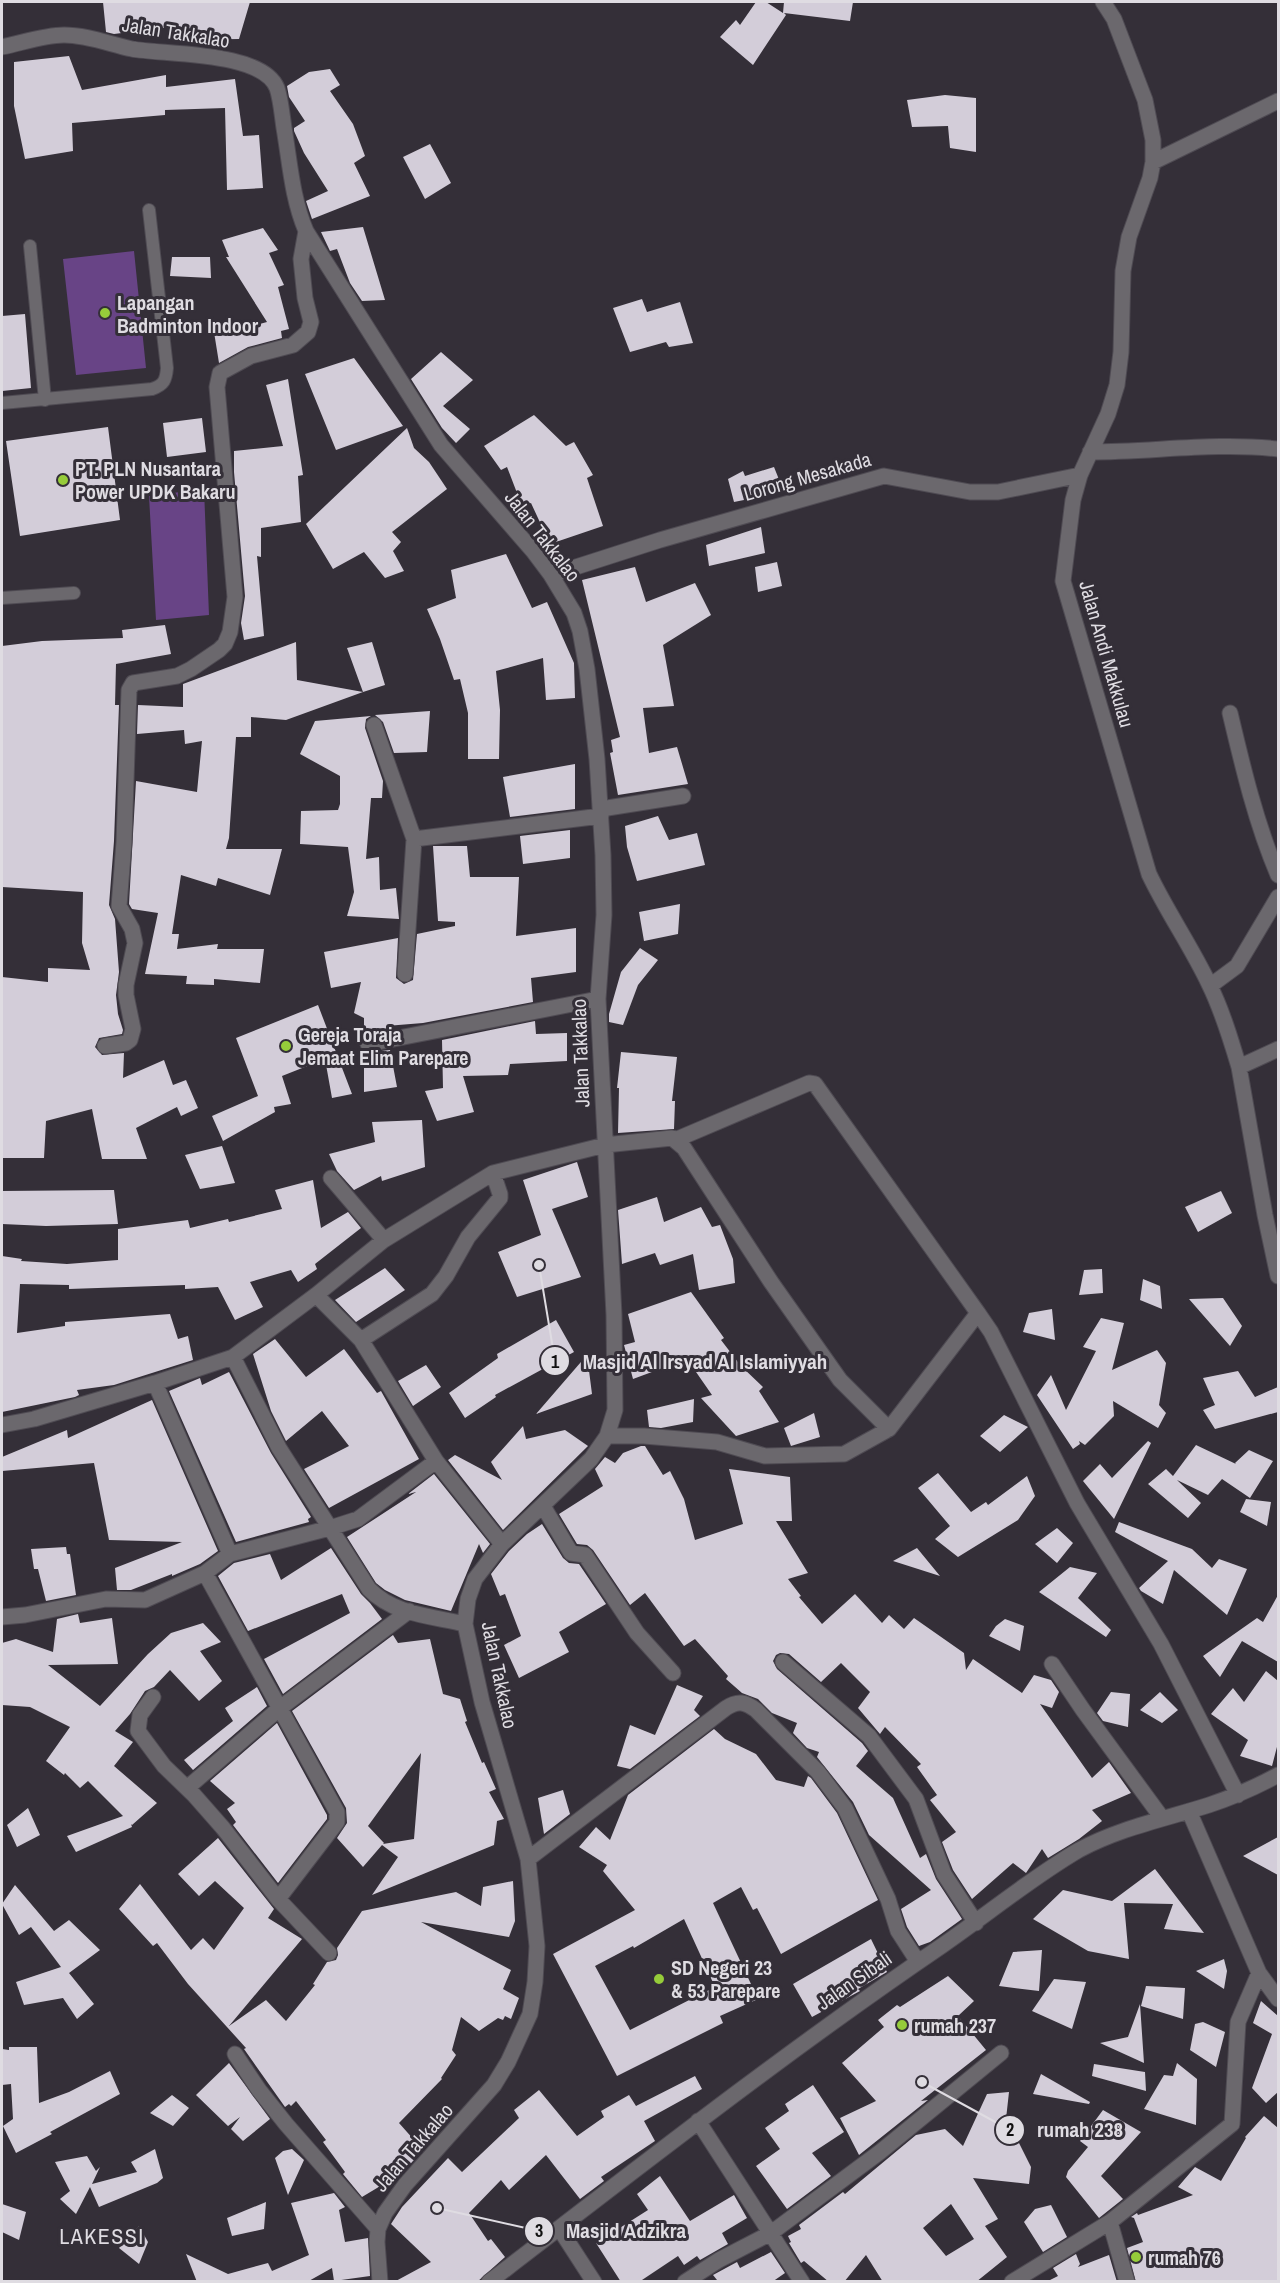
<svg xmlns="http://www.w3.org/2000/svg" width="1280" height="2283" font-family="'Archivo Narrow',sans-serif">
<style>
.green{fill:#684486}
.building{fill:#d3cdd9;fill-rule:evenodd}
.lines{fill:none;stroke-linecap:round;stroke-linejoin:round}
.lane-casing{stroke:#4f4b53;stroke-width:14}
.street-casing{stroke:#4f4b53;stroke-width:17}
.lane{stroke:#6b686d;stroke-width:12}
.street{stroke:#6b686d;stroke-width:15}
.poi-dot{fill:#96cc3a;stroke:#342f38;stroke-width:2}
.labels{text-anchor:middle;dominant-baseline:central;stroke-width:6;stroke-linejoin:round;paint-order:stroke}
.street-label{font-size:20px;fill:#dfdce2;stroke:#342f38}
.poi-label{font-size:20px;font-weight:bold;fill:#dfdce2;stroke:#342f38;text-anchor:start}
.quarter-label{font-size:22px;letter-spacing:1.5px;fill:#dfdce2;stroke:#342f38}
.leader{fill:none;stroke:#dfdce2;stroke-width:2}
.callout-dot{fill:#dfdce2;stroke:#342f38;stroke-width:2}
.mark-label{font-size:18px;text-anchor:middle;font-weight:bold;fill:#111}
.callout-label{font-size:21px;text-anchor:middle;font-weight:bold;fill:#dfdce2;stroke:#342f38;stroke-width:6;stroke-linejoin:round;paint-order:stroke}
</style>
<rect width="100%" height="100%" fill="#342f38"/>
<path class="green" d="M134,251L146,368L76,375L63,259Z
M204,489L209,615L156,620L149,496Z"/>
<path class="building" d="M103,2H250L239,39L177,40V26L114,34L106,32Z
M756,2H766L783,13L784,2H853L850,21L784,13L786,15L753,65L720,37L736,20L740,25Z
M69,56L82,90L166,75V87L235,79L243,136L259,135L263,188L227,190L225,108L165,110V115L72,123L73,151L25,159L14,106V62Z
M330,69L340,85L330,91L353,124L365,156L354,163L370,196L312,219L306,201L328,191L304,153L294,131V128L305,121L289,97L287,86L309,72Z
M945,95L976,98V152L950,148L948,126L912,127L907,100Z
M430,144L451,183L425,199L403,157Z
M363,227L385,300L362,301L350,283L337,249L330,251L321,232Z
M263,228L278,250L269,253L284,285L278,287L289,329L281,331L282,338L248,347L219,363L214,332L238,330L267,322L226,257H229L222,240Z
M172,257H210L211,278L170,276Z
M642,299L647,312L680,302L693,343L669,347L666,342L630,352L613,308Z
M25,314L31,388L2,391V316Z
M441,352L473,380L443,406L470,429L456,443L442,428L411,379Z
M354,358L403,426L336,450L305,374Z
M288,379L303,475L298,476L301,522L261,528V557L257,556L264,636L244,640L241,623L245,596L234,472V451L283,446L266,385Z
M534,415L566,446L574,442L593,475L587,478L603,526L550,544L531,503L522,506L507,467L501,470L484,446Z
M202,418L206,452L167,457L163,423Z
M108,427L120,520L20,536L6,441Z
M407,428L414,448L429,462L447,489L392,532L401,542L393,551L404,571L385,578L364,552L333,569L306,524Z
M774,467L784,492L734,502L728,479L743,471L745,476Z
M761,527L765,553L709,566L706,545Z
M506,554L532,608L547,602L574,663L575,698L546,700L543,658L496,671L500,710L499,759H468V713L460,679L454,680L440,639L427,609L456,598L451,570Z
M777,562L782,586L758,592L755,567Z
M635,567L646,602L695,583L711,615L663,645L674,706L643,708L649,753L677,747L688,784L618,795L610,753L613,752L611,740L620,737L582,580Z
M165,625L171,654L116,664L115,705H119L114,841L109,905L115,919L119,972L116,995L118,1014L123,1030L122,1034L99,1038L95,1047L102,1055L124,1053L123,1078L164,1060L173,1085L186,1080L198,1108L181,1116L177,1107L136,1128L147,1159H102L92,1109L46,1121L44,1158H2V977L48,982V968L90,970L82,943L83,892L2,887V646L42,641L123,638L122,630Z
M296,642L297,680L363,692L286,720L251,717V737H236L229,838L226,849H282L270,895L218,878L216,886L181,875L172,934H179L177,949L218,944L217,949H264L260,983L214,979V985L186,984L187,976L145,974L158,913L132,909L129,904L136,781L197,792L202,741L185,744L184,730L137,734L138,705L183,707V684Z
M372,642L385,685L363,692L347,648Z
M430,711L427,752L394,753L383,722L375,715Z
M371,716L366,719L365,728L383,781L382,798H371L366,859L379,857L380,890L396,888L399,919L347,916L354,892L348,847L300,844L301,811L338,810L340,804V776L300,754L315,721Z
M575,764V809L510,817L503,777Z
M658,816L669,840L697,833L705,865L637,881L627,847L625,826Z
M570,830V858L523,864L520,836Z
M433,846H467L470,877H519L516,936L576,928V972L531,978L533,1002L423,1023L386,1026L387,1030L364,1035V1018L354,1013L361,982L331,988L324,952L398,938L396,978L404,984L413,980L417,934L455,926V922L438,921Z
M680,904L678,934L644,941L639,912Z
M640,948L658,960L638,985L623,1025L609,1022V1014L621,972Z
M318,1005L352,1094L332,1098L325,1059L282,1076L291,1104L274,1107L275,1112L223,1141L212,1116L258,1096L236,1038Z
M535,1021L536,1034L567,1033V1061L510,1064L508,1075L463,1076L474,1112L437,1121L425,1091L443,1088L442,1040Z
M390,1050L397,1087L364,1092V1053Z
M621,1052L677,1057L672,1101H675L674,1129L618,1133L619,1088H617Z
M422,1120L425,1167L382,1181L381,1176L354,1190L337,1171L329,1154L375,1142L372,1122Z
M222,1146L235,1183L200,1189L185,1155Z
M577,1162L588,1197L552,1209L581,1277L517,1297L498,1252L541,1235L523,1180Z
M313,1180L321,1228L348,1212L361,1228L315,1264L317,1269L298,1282L291,1270L250,1282L263,1307L235,1320L218,1287L185,1289V1285L69,1289V1285L20,1284L17,1333L65,1326V1322L170,1314L178,1339L188,1336L193,1360L114,1385L77,1390L79,1395L75,1397L2,1412V1256L22,1259L21,1261L67,1264L118,1260V1229L188,1220L190,1228L228,1219L229,1222L282,1209L275,1190Z
M114,1190L118,1224L46,1226L2,1224V1191Z
M1221,1191L1232,1213L1198,1232L1185,1207Z
M657,1197L664,1222L701,1207L712,1227L720,1225L733,1259L735,1283L699,1290L693,1254L660,1265L655,1253L622,1264L618,1210Z
M385,1268L405,1290L356,1322L335,1300Z
M1102,1269L1103,1293L1079,1295L1084,1270Z
M1143,1279L1160,1286L1162,1309L1140,1300Z
M691,1292L724,1338L721,1340L741,1366L763,1387L759,1391L779,1422L736,1436L701,1398L712,1395L687,1359L633,1379L624,1345L635,1342L628,1314Z
M1223,1298L1242,1326L1230,1346L1189,1299Z
M1052,1309L1055,1340L1023,1332L1029,1313Z
M1101,1318L1124,1323L1112,1370L1157,1350L1166,1363L1159,1405L1166,1413L1158,1428L1113,1401L1114,1416L1085,1445L1079,1441L1080,1444L1073,1449L1037,1395L1051,1375L1066,1410L1096,1351L1083,1347Z
M556,1320L574,1352L495,1395L496,1397L465,1418L449,1393L498,1358L497,1354Z
M275,1339L306,1377L344,1349L377,1393L381,1391L419,1459L329,1508L304,1469L349,1446L322,1411L286,1441L271,1411L253,1354Z
M587,1355L592,1394L536,1414Z
M426,1365L441,1387L413,1406L398,1381Z
M1238,1371L1255,1397L1278,1387V1412L1215,1429L1203,1410L1215,1405L1203,1378Z
M229,1372L271,1453L311,1517L308,1519L309,1522L236,1542L169,1391L200,1378L202,1385Z
M694,1399L693,1422L661,1428L649,1427L647,1410Z
M152,1400L218,1551L200,1564L172,1576V1574L131,1590H117L115,1568L182,1542L109,1540L94,1463L2,1471V1457L67,1430L68,1438Z
M814,1413L820,1437L791,1446L784,1428Z
M1004,1415L1028,1427L1000,1452L980,1436Z
M523,1426L526,1439L565,1430L588,1446L503,1530L448,1460L455,1455L502,1480L491,1462Z
M1148,1441L1151,1443L1114,1519L1083,1481L1100,1464L1112,1478Z
M1196,1445L1236,1464L1235,1463L1249,1450L1273,1461L1250,1498L1222,1479L1208,1495L1177,1480L1201,1503L1188,1518L1148,1484L1166,1469L1173,1476Z
M641,1446H645L663,1475L670,1471L684,1499L695,1540L743,1524L729,1469L790,1477L792,1521H776L808,1573L788,1579L801,1596L799,1597L822,1624L855,1594L882,1623L889,1615L904,1629L914,1618L964,1653L966,1670L973,1659L1022,1693L1034,1675L1051,1680L1059,1692L1052,1708L1040,1704L1092,1778L1109,1762L1131,1793L1092,1810L1102,1821L1079,1839L1048,1858L1042,1849L1026,1873L1013,1863L972,1899L953,1870L942,1842L956,1832L930,1800L937,1795L917,1767L921,1764L885,1727L880,1734L858,1708L870,1692L841,1663L821,1682L789,1654L780,1653L776,1655L773,1661L777,1669L862,1743L868,1751L856,1766L893,1798L920,1858L926,1854L936,1879L962,1919L930,1942L919,1946L907,1927L901,1909L931,1890L869,1835L853,1802L817,1757L819,1752L807,1748L793,1733L797,1723L772,1713L758,1699L742,1693L726,1679L728,1676L695,1639L684,1646L645,1593L630,1605L593,1550L587,1545L577,1544L559,1514L603,1486L595,1469L605,1457L615,1463L623,1453Z
M938,1473L971,1512L986,1502L988,1505L1027,1476L1035,1496L1018,1520L958,1557L935,1539L950,1526L918,1488Z
M434,1474L490,1544L483,1553L479,1544L451,1611L405,1600L385,1590L376,1583L347,1537L416,1492L408,1494Z
M1246,1499L1271,1502L1267,1526L1240,1512Z
M1119,1522L1192,1549L1212,1568L1219,1559L1247,1569L1227,1615L1174,1570L1163,1604L1141,1591L1139,1588L1168,1561L1115,1532Z
M542,1524L563,1558L569,1563L579,1564L606,1604L559,1632L569,1652L519,1678L504,1645L521,1636L505,1594L500,1596L491,1574L509,1551L527,1534Z
M1057,1528L1073,1543L1057,1563L1035,1544Z
M66,1547L67,1554H70L76,1595L46,1601L38,1569H34L31,1549Z
M331,1548L361,1594L370,1603L382,1619L283,1694L264,1659L350,1613L342,1594L248,1631L218,1576L234,1563L270,1554L281,1580Z
M917,1548L940,1576L893,1561Z
M1070,1567L1097,1573L1078,1598L1111,1630L1106,1637L1039,1592Z
M1278,1595V1662L1242,1641L1220,1677L1203,1656L1257,1618L1263,1622Z
M78,1614L80,1623L112,1618L118,1664L48,1665L100,1706L148,1654L171,1633L203,1623L221,1642L200,1651L222,1681L199,1701L170,1670L154,1687L145,1691L130,1714L115,1731L133,1742L114,1766L157,1803L132,1825L131,1824L132,1827L76,1852L67,1836L123,1816L88,1781L80,1788L65,1773L64,1775L46,1761L70,1727L30,1707L2,1705L3,1678L2,1643L16,1639L53,1652L57,1619Z
M1005,1619L1024,1626L1020,1651L989,1636L996,1626Z
M393,1635L398,1643L430,1639L443,1694L460,1699L467,1721L465,1722L482,1763L484,1762L496,1789L489,1792L504,1819L497,1821L494,1845L372,1895L398,1857L382,1845L363,1867L337,1838L347,1823L346,1808L292,1711ZM421,1753L414,1839L383,1844L384,1843L368,1826Z
M1266,1671L1278,1681V1743L1272,1766L1240,1756L1248,1740L1211,1714L1233,1688L1244,1702Z
M677,1685L703,1696L694,1710L700,1716L630,1769L617,1766L630,1725L655,1735Z
M257,1687L267,1706L193,1770L184,1760L233,1721L225,1708Z
M1111,1692L1130,1694L1128,1727L1103,1721L1097,1713Z
M1160,1692L1178,1710L1162,1723L1140,1710Z
M277,1723L327,1815V1819L278,1883L233,1825L236,1822L227,1809L235,1803L210,1781Z
M714,1729L725,1739L756,1754L776,1780L804,1787L808,1776L811,1778L837,1813L878,1900L781,1954L757,1908L753,1910L741,1887L713,1903L758,1999L720,2016L723,2023L617,2076L553,1954L635,1910L603,1871L607,1865L579,1847L596,1827L610,1840L628,1795ZM684,1919L715,1987L630,2030L595,1966L633,1946L634,1948Z
M563,1790L570,1814L544,1834L538,1798Z
M28,1808L40,1835L17,1847L7,1825Z
M1278,1837V1875L1243,1856Z
M218,1838L274,1909L268,1918L302,1939L229,2026L266,2000L286,2021L315,1985L313,1984L327,1962L336,1960L338,1955L337,1948L362,1911L456,1892L481,1906L483,1887L513,1881L515,1921L509,1937L421,1922L511,1970L503,1989L519,1998L511,2019L505,2016L503,2020L498,2018L479,2031L461,2017L452,2050L456,2055L441,2078L442,2079L399,2123L423,2150L402,2173L362,2197L343,2174L345,2172L323,2142L326,2140L296,2101L291,2106L289,2104L285,2107L244,2049L246,2048L188,1984L157,1943L153,1946L119,1909L140,1884L191,1950L203,1938L214,1950L244,1908L215,1881L199,1896L178,1874Z
M1155,1869L1204,1933L1164,1929L1173,1904L1124,1903L1129,1959L1088,1951L1033,1919L1063,1890L1112,1901Z
M15,1885L54,1931L69,1920L100,1950L69,1973L94,2004L77,2019L63,1998L24,2005L16,1982L61,1967L31,1927L19,1935L2,1904Z
M871,1939L887,1972L858,1989L860,1991L812,2017L793,1984Z
M1042,1950L1039,1991L999,1986L1013,1952Z
M1224,1959L1227,1971L1224,1989L1196,1971Z
M948,1976L974,2001L958,2016L986,2050L921,2101L928,2100L859,2155L840,2118L876,2101L842,2063L884,2027L878,2020L897,2005L900,2007Z
M1054,1979L1086,1982L1072,2029L1032,2011Z
M1146,1986L1185,1988L1183,2019L1141,2006Z
M1261,2001L1278,2016V2092L1266,2103L1252,2088L1272,2034L1253,2023Z
M1140,2004L1144,2063L1100,2043L1128,2037Z
M1203,2022L1225,2032L1216,2067L1190,2050L1195,2024Z
M9,2047H37L39,2103L69,2092L110,2071L120,2094L50,2132L52,2134L16,2153L3,2126L13,2119L11,2084L2,2085V2049L9,2050Z
M229,2063L270,2119L243,2141L231,2129L240,2117L228,2126L196,2095Z
M1177,2063L1197,2079L1196,2125L1144,2109L1164,2075L1173,2076Z
M1094,2064L1145,2072L1146,2091L1092,2076Z
M1041,2074L1090,2102L1089,2104L1033,2094Z
M695,2076L702,2089L644,2121L655,2141L601,2177L604,2181L580,2199L546,2155L509,2190L501,2180L469,2213L488,2241L491,2239L505,2257L477,2282H394L431,2262L391,2224L402,2207L448,2158L462,2172L519,2118L514,2110L539,2090L577,2136L604,2117L601,2111L629,2095L636,2106Z
M813,2085L844,2132L812,2153L831,2176L787,2209L756,2166L780,2149L765,2128L789,2111L785,2104Z
M1009,2092L1004,2137L1019,2143L1031,2167L1029,2184L973,2178L998,2219L985,2226L1007,2257L976,2282H883L866,2255L844,2282H829L804,2261L801,2263L789,2243L791,2242L788,2236L801,2229L799,2225L843,2192L845,2194L916,2135L945,2129L963,2146L987,2094ZM951,2204L974,2239L946,2256L923,2228Z
M172,2095L189,2108L173,2126L150,2113Z
M1103,2110L1141,2132L1101,2176L1123,2199L1099,2218L1066,2177L1068,2171L1088,2147L1080,2141Z
M1264,2116L1278,2128V2282H1136L1127,2248L1143,2242L1134,2218L1131,2217L1137,2213L1138,2215L1193,2195L1178,2187L1195,2167L1221,2181L1246,2138L1245,2137Z
M155,2149L163,2178L157,2183L99,2207L90,2187L76,2214L60,2199L70,2191L55,2162L87,2156L96,2171L100,2167L92,2184L137,2172L131,2162Z
M292,2149L304,2160L288,2195L275,2158L283,2151Z
M660,2176L690,2221L734,2195L747,2218L722,2233L728,2244L700,2260L697,2256L684,2265L678,2256L639,2282H621L596,2243L648,2210L637,2194Z
M334,2193L345,2207L339,2210L345,2242L368,2238L370,2276L334,2281L332,2268L307,2282H197L186,2254L228,2274L268,2263L272,2271L309,2255L291,2203Z
M266,2202L264,2229L232,2236L227,2218Z
M2,2204L26,2212L19,2240L2,2232Z
M1051,2205L1067,2237L1043,2252L1024,2222L1035,2209Z
M139,2226L148,2242L139,2264L119,2248Z
M771,2252L785,2273L772,2282H713L717,2280L713,2275L737,2262L740,2268Z
M1076,2254L1080,2264L1078,2267L1109,2255L1117,2282H1046L1058,2276L1053,2268Z"/>
<g class="lines">
<g class="lane-casing">
<path id="lane" d="M30,246L45,400
M2,403L152,389C164,385 166,380 167,368L149,210
M2,598L74,593"/>
</g>
<g class="street-casing">
<path id="street" d="M1103,2L1114,19L1145,100L1153,140V162L1150,178L1129,237L1123,271L1121,352L1117,385L1108,414L1080,475L1073,500L1063,581L1149,874C1167,912 1191,946 1209,984C1222,1010 1231,1040 1239,1067L1265,1215L1278,1276
M2,47C22,43 44,35 64,35C87,35 109,44 132,49C165,55 262,51 277,88C281,100 282,115 284,128C290,163 292,198 306,231L441,445L533,551L551,575L574,613L580,631L587,669L597,759L603,855L604,915L598,999L614,1315L615,1410L607,1436L591,1459L502,1544L475,1579L468,1599L465,1624L482,1702L528,1859L537,1946L535,1982L530,2014L508,2062L494,2085L405,2185L385,2213L378,2229L377,2242L380,2282
M1153,162L1278,101
M1090,452C1153,452 1216,442 1278,449
M551,575L660,540L884,476L970,492H998L1080,475
M1230,713C1243,768 1256,823 1278,875
M374,725L414,839L405,974
M601,809L683,796
M414,839L601,816
M1210,986L1237,966L1278,897
M368,1044L598,999
M105,1046L126,1043L130,1040L133,1029L126,995V985L135,943L132,929L119,906L124,842L129,690L133,683L177,676L191,669L219,650L225,644L230,632L235,597L219,410L217,387L220,373L251,356L293,345L308,332L311,322L305,298L301,259L306,231
M1239,1067L1278,1049
M675,1140L809,1083L815,1084L978,1313
M331,1178L384,1240
M316,1295L361,1340L432,1294L446,1276L468,1237L500,1198V1194L493,1173
M361,1340L436,1461
M233,1357L279,1448L369,1589C394,1615 432,1616 465,1624
M155,1383L230,1554
M2,1425L34,1419L155,1383L233,1357L316,1295L384,1240L493,1173L605,1145L672,1138L684,1148L771,1282L840,1380L889,1429
M607,1436H644L717,1442L765,1456L844,1454L889,1429L978,1313L991,1332L1077,1503L1161,1644L1238,1795
M543,1506L571,1553L585,1555L637,1633L673,1673
M205,1573L337,1812V1822L278,1899L329,1953
M2,1617L25,1615L106,1599L145,1600L205,1573L230,1554L330,1528L358,1519L436,1461L502,1544
M783,1662L869,1736L916,1799L944,1874L976,1923
M1052,1664L1083,1710L1162,1818
M153,1697L140,1715L138,1731L164,1766L194,1795L223,1828L278,1899
M187,1788L280,1708L409,1611
M1189,1811L1259,1973L1278,1999
M528,1859L726,1708C738,1700 745,1702 756,1710L818,1772L845,1808L888,1899L898,1931L918,1962
M235,2054L259,2090L286,2124L378,2229
M698,2121L802,2282
M1110,2222L1127,2282
M559,2228L594,2282
M489,2282C639,2167 787,2051 943,1945C988,1914 1031,1878 1079,1850C1120,1828 1165,1819 1209,1805C1233,1797 1256,1787 1278,1775
M685,2282L719,2260L771,2233L880,2152L1001,2053
M1012,2282L1110,2222L1232,2124L1238,2022L1259,1973"/>
</g>
<use href="#lane" class="lane"/>
<use href="#street" class="street"/>
</g>
<g class="poi-dot">
<circle cx="105" cy="313" r="6"/>
<circle cx="63" cy="480" r="6"/>
<circle cx="286" cy="1046" r="6"/>
<circle cx="659" cy="1979" r="6"/>
<circle cx="902" cy="2025" r="6"/>
<circle cx="1136" cy="2257" r="6"/>
</g>
<g class="labels">
<g class="street-label">
<text transform="translate(176 32) rotate(9)">Jalan Takkalao</text>
<text transform="translate(807 476) rotate(-16)">Lorong Mesakada</text>
<text transform="translate(543 536) rotate(52)">Jalan Takkalao</text>
<text transform="translate(1107 654) rotate(74)">Jalan Andi Makkulau</text>
<text transform="translate(580 1053) rotate(-92)">Jalan Takkalao</text>
<text transform="translate(500 1675) rotate(78)">Jalan Takkalao</text>
<text transform="translate(854 1980) rotate(-35)">Jalan Sibali</text>
<text transform="translate(413 2147) rotate(-49)">Jalan Takkalao</text>
</g>
<g class="poi-label">
<text x="117" y="302">Lapangan<tspan x="117" dy="23">Badminton Indoor</tspan></text>
<text x="75" y="468">PT. PLN Nusantara<tspan x="75" dy="23">Power UPDK Bakaru</tspan></text>
<text x="298" y="1034">Gereja Toraja<tspan x="298" dy="23">Jemaat Elim Parepare</tspan></text>
<text x="671" y="1967">SD Negeri 23<tspan x="671" dy="23">&amp; 53 Parepare</tspan></text>
<text x="914" y="2025">rumah 237</text>
<text x="1148" y="2257">rumah 76</text>
</g>
<g class="quarter-label">
<text x="102" y="2236">LAKESSI</text>
</g>
</g>
<path class="leader" d="M539 1265L555 1361M922 2082L1010 2130M437 2208L539 2231"/>
<g class="callout-dot">
<circle cx="539" cy="1265" r="6"/>
<circle cx="922" cy="2082" r="6"/>
<circle cx="437" cy="2208" r="6"/>
<circle cx="555" cy="1361" r="15"/>
<circle cx="1010" cy="2130" r="15"/>
<circle cx="539" cy="2231" r="15"/>
</g>
<g class="mark-label">
<text x="555" y="1368">1</text>
<text x="1010" y="2136">2</text>
<text x="539" y="2237">3</text>
</g>
<g class="callout-label">
<text x="705" y="1369">Masjid Al Irsyad Al Islamiyyah</text>
<text x="1080" y="2137">rumah 238</text>
<text x="626" y="2238">Masjid Adzikra</text>
</g>
<rect width="1280" height="2283" fill="none" stroke="#dfdce2" stroke-width="6"/>
</svg>
